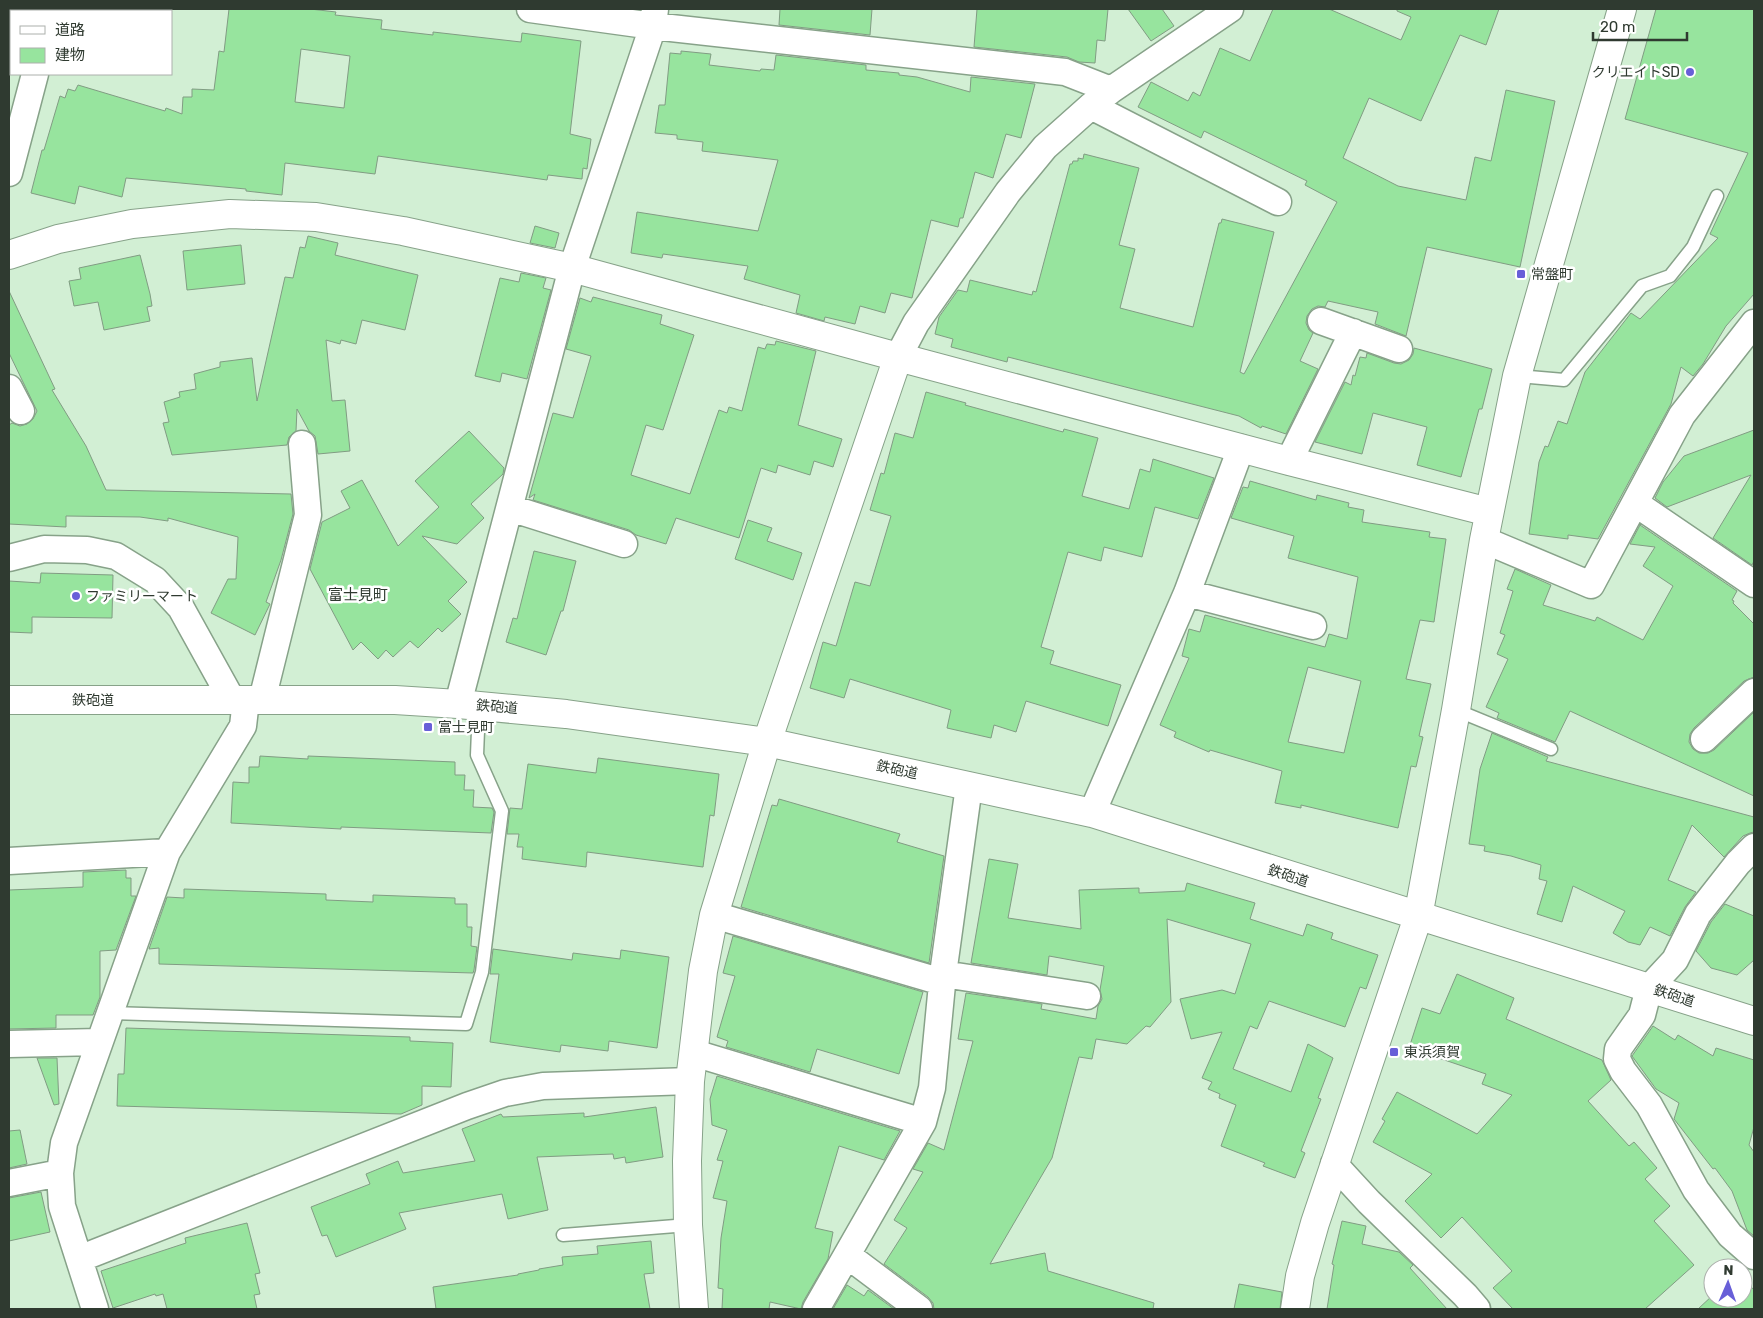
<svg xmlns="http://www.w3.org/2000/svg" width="1763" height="1318" font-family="Rubik,'Noto Sans JP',sans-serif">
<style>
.building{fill:#97e49e;stroke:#819c83;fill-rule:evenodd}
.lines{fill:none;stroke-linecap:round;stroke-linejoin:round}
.lane-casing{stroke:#87a289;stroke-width:15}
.street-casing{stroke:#87a289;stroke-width:29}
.secondary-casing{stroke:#87a289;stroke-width:30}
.lane{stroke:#fff;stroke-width:12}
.street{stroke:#fff;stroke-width:26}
.secondary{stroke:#fff;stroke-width:28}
.poi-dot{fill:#685fd8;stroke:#fff;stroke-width:2}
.labels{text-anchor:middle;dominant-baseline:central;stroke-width:5;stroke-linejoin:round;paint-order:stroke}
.poi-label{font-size:14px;fill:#2f3a30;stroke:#fff;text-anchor:start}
.street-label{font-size:14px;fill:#2f3a30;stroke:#fff}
.neighbourhood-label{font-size:15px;fill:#2f3a30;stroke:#fff}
</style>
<rect width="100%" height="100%" fill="#d2efd4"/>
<path class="building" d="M229,9H310L336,12L335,15L382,20L381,29L433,35V32L521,42L522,33L581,41L570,134L591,139L587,169L583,168L582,179L548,175L547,180L378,156L375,174L285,163L282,195L246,191V189L126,178L122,197L79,186L75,204L31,193L42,150H44L60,96L65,98L68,89L75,91L78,85L165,111L166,108L182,114L183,97H192V89L214,90L219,51L224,52ZM301,49L350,56L344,108L295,102Z
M780,9H872L870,35L779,25Z
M977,9H1108L1105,41L1097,40L1095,63L1079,62L1067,57L974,47Z
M1128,9H1162L1174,26L1151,41Z
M1273,9H1329L1401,40L1411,17L1397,11V9H1499L1486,45L1460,35L1421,121L1369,98L1343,158L1398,186L1466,200L1475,157L1491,161L1506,90L1555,101L1520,267L1427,247L1406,336L1375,324L1378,312L1328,301L1325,307L1318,306L1312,309L1307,316L1306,323L1309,330L1313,333L1300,361L1318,369L1286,434L1262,426L1261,428L1239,416L1008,357L1007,362L951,347L953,339L935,334L939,317L958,290L967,292L970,280L1032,295L1033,291L1036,292L1070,164H1072L1073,161H1078V158L1083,159L1084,154L1139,168L1119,245L1135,249L1120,308L1193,327L1219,223H1221L1222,219L1274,232L1240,372L1244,374L1337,202L1305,185L1307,181L1204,131L1201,138L1138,107L1151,82L1188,101L1193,92L1200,96L1220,48L1250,61Z
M1656,9H1754V294L1726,326L1703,364L1693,376L1681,367L1671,404L1598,539L1568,535V539L1529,534L1539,462L1545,446L1548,447L1558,421L1567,424L1585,372L1631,313L1640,319L1718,238L1710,234L1748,153L1625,119Z
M681,51L711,54L709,65L760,71L761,69L774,70L776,55L866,65V70L899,73V75L917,77L970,92L971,77L1035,84L1021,138L1006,134L993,178L975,172L963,218H960L958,227L931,220L912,298L891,293L885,313L860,306L855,324L825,317L824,321L796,313L800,295L744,279L748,266L663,254L662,258L631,253L637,212L758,231L778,160L702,151L703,142L677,139V135L655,133L659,105H665L670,53L681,54Z
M535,226L559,233L555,248L530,243Z
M308,236L338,243L335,255L418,275L405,330L362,320L356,344L341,340L340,344L326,340L332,401L345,400L350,451L318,454L315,436L309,431L297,409L296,431L289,437L287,445L172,455L163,423L169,422L164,402L180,397L179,392L196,389L194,374L220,367V362L252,358L257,401L285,277L293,278L300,247L305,248Z
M241,245L245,284L187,290L183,251Z
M140,255L150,294L152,306L147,307L150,321L104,330L98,302L74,306L69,281L81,279L79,268Z
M521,273L546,278L543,288L551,290L527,379L502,373L500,382L475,376L500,278L519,282Z
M9,291L55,389L52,390L86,446L106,490L291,494L293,514L281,560L266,602L270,604L255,635L211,613L228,579H236L238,537L168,518V521L140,517L66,516V527L9,524V425L12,423L20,426L27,424L33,419L37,411L9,353Z
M593,297L662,315L660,324L694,335L663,430L646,425L631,475L690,494L719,410L727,413L729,407L742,411L758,347L765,349L767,344L775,345L776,341L816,351L798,425L842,439L833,467L814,461L810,475L778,465L776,473L761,468L739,538L676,518L666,544L636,535L629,530L533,500L535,494L529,498L553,413L573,418L591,356L566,349L580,298L591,302Z
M1414,348L1492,369L1482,409H1479L1461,477L1417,465L1427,427L1373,413L1362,454L1315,442L1345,382L1351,385L1353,375L1355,376L1360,357L1366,358L1367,353L1394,363L1401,364L1409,360L1413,354Z
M926,392L966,403L965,405L1063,432L1064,429L1098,438L1082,496L1129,509L1140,469L1150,472L1153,459L1214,478L1198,519L1155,507L1142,557L1104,547L1101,561L1068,552L1041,647L1054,651L1050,664L1121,685L1108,726L1026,701L1016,732L994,725L991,738L947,728L951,710L850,679L844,698L810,688L823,642L836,646L855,582L870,586L891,516L870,510L881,473L884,474L895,433L913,438Z
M1754,430V561L1752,565L1713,538L1751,475L1667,507L1655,498L1663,482L1684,456Z
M469,431L504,468L503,474L471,504L484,518L457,544L422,536L467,582L448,601L461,614L442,632L438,628L418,648L410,641L393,657L386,650L378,659L361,642L353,650L310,569L322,522L350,508L341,491L362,480L398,546L439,507L415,481Z
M1250,481L1316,500L1317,495L1349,503L1348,507L1364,510L1362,522L1430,532L1429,537L1446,539L1434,622L1420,620L1406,679L1431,684L1419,736L1423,737L1416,767L1411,766L1398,828L1301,805V808L1275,803L1282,771L1210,750L1209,752L1174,737L1176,732L1160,725L1189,658L1182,656L1189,629L1200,632L1205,615L1325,647L1329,634L1347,639L1358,577L1288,558L1294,536L1231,518L1243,487L1248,488ZM1308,667L1361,681L1344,753L1288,742Z
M748,520L772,528L767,541L802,553L793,580L735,559Z
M1640,525L1737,591L1732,600L1734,601L1733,603L1754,624V677L1744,681L1694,728L1690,734L1689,742L1693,749L1699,753H1708L1714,750L1754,712V796L1570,711L1555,742L1497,718L1499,713L1486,707L1508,659L1497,654L1505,635L1500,633L1513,591L1507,589L1515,569L1551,585L1543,605L1595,621L1597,617L1643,640L1673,586L1643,566L1655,547L1630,544Z
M534,551L576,561L563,611H561L546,655L506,642L513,618L517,619Z
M41,573L113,575L112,618L32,617V633L9,632V581L40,583Z
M1492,733L1548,757L1546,761L1754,817V832L1750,833L1743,836L1724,857L1692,825L1668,880L1696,892L1685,907L1670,936L1650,927L1640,945L1628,942L1613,933L1625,911L1573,886L1562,922L1537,914L1547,881L1539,879L1541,865L1511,856L1484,851L1485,846L1469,844L1480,769Z
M260,756L308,759V756L455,762V775H465L464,790H474L473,807L492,808L494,812L491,833L341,827V829L231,823L233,782L249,783V767H259Z
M598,758L719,774L714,816L710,815L703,867L587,852L586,867L522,859L523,847H517L519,834H507L510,808L522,809L528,764L596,773Z
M779,799L900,834L897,842L944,856L929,963L741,907L772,805L777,806Z
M989,859L1018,864L1008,918L1081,929L1079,890L1139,888V893L1185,891L1187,883L1255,903L1250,919L1303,936L1307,924L1333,933L1331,939L1378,955L1366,989L1360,987L1345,1027L1269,1001L1257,1029L1250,1026L1233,1069L1291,1092L1308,1044L1333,1058L1318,1098L1321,1099L1301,1151L1305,1153L1295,1178L1263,1166L1265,1163L1221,1146L1236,1105L1219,1098L1220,1094L1208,1089L1212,1082L1202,1078L1222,1032L1191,1039L1180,999L1222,990L1235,994L1251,944L1167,919L1171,1002L1150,1027L1146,1026L1127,1044L1096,1039L1092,1059L1079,1057L1052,1158L990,1264L1045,1253L1048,1271L1154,1303L1153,1309H934L933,1303L928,1297L884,1264L907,1228L894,1220L923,1172L913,1169L928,1143L944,1150L973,1041L958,1039L966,993L1042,1004L1041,1009L1096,1019L1098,1006L1102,999L1100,990L1104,966L1049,956L1047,975L971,963Z
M126,870V878H131V896H136L116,950L100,951V997L93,1015H56V1028L9,1029V890L83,887V872Z
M184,889L326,894V900L373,902V895L455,898V904H467V927H472L471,946L477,947L474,970L473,973L159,964V948L149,949L167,897L184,898Z
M1725,904L1754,916V960L1737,975L1711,968L1696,951L1711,922Z
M733,936L923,992L899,1074L817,1049L810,1072L726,1047L728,1041L717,1037L735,976L723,973Z
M493,949L572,960L573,953L620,959L621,950L669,957L657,1048L609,1041L608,1051L561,1045L560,1052L490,1042L499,974H490Z
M1457,974L1514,998L1506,1019L1602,1060L1611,1080L1588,1101L1629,1146L1634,1142L1657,1168L1645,1179L1670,1206L1654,1221L1694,1265L1645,1309H1513L1493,1288L1512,1271L1462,1217L1441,1238L1405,1201L1432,1174L1373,1142L1385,1121L1382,1119L1397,1092L1477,1134L1512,1095L1482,1084L1486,1074L1409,1048L1422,1008L1440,1014Z
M1653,1026L1675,1040L1678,1035L1713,1056L1716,1048L1754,1060V1127L1749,1145L1754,1152V1236L1747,1230L1732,1191L1715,1168L1713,1169L1674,1119L1679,1103L1656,1089L1632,1056Z
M126,1028L410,1037V1041L453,1043L451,1087L422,1086V1105L401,1114L117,1106L118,1074H124Z
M37,1058H57L59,1104L54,1105Z
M717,1076L900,1131L884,1160L839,1146L815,1228L833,1232L828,1259L803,1302L801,1309L770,1302L769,1309H722L723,1289L718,1288L721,1238L727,1201L713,1198L723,1161L717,1160L727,1130L712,1125L710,1099Z
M656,1107L663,1157L626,1163L625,1157L614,1159L613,1154L537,1157L548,1210L508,1219L502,1194L399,1213L406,1229L336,1257L327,1235L322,1236L311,1207L370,1184L366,1174L398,1161L403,1173L475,1161L462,1129L501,1114L503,1117L584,1113V1117Z
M20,1130L27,1164L9,1168V1131Z
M41,1192L50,1232L9,1241V1198Z
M1342,1221L1366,1226L1362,1244L1399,1252L1413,1265L1410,1268L1447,1309H1327L1334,1265L1332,1264Z
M247,1223L260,1273L255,1274L260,1294L254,1295L257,1309H167L163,1294L156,1296L155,1294L113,1308L101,1271L186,1243L185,1238Z
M651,1241L654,1273L644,1274L650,1309H436L433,1287L518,1275V1274L539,1270V1269L563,1265L562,1257L598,1254L597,1246Z
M1743,1278L1754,1290V1309H1698L1713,1295V1298H1743Z
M1239,1284L1282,1292L1280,1309H1234Z
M847,1285L864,1296L868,1290L894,1309H833Z"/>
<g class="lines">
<g class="lane-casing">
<path id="lane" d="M1517,376L1564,380L1642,286L1670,276L1693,247L1717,196
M1456,710L1551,749
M111,1013L466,1024L482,972L502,811L477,755L479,706
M563,1235L688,1225"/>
</g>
<g class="street-casing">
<path id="street" d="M530,9L653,26L1065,72L1111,90
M52,11V9
M1091,106L1278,202
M9,173L35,74
M1321,321L1399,349
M898,357L916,323L1008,192L1045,147L1091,106L1111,90L1230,9
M9,388L21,411
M1289,461L1353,332
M1635,503L1754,584
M510,508L624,544
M1484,540L1591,585L1682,415L1754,323
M9,558L44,549L87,550L116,556L155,580L181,608L232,700
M1187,593L1313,626
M262,700L308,515L302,444
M458,704L572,268L653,26L655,9
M1704,739L1754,692
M1092,813L1187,593L1241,448
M1754,847L1738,863L1698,914L1675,960L1649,988L1642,1015L1618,1049L1617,1059L1623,1071L1649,1105L1696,1190L1730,1235L1754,1256
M9,861L167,852
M714,915L942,982
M943,974L1087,996
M9,1044L99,1042
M694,1053L923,1122
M1334,1164L1369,1202L1465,1295L1477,1309
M9,1183L60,1173
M847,1255L919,1309
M79,1259L467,1106L505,1093L543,1086L690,1081
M95,1309L62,1206L60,1173L64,1143L167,852L243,726L246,700
M816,1309L923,1122L932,1088L943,974L969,786"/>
</g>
<g class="secondary-casing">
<path id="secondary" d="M9,255L58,239L132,224L230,214L316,217L403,231L572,268L898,357L1289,461L1489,512
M9,700H395L458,704L566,714L767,742L1092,813L1754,1021
M694,1309L688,1225L687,1161L690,1081L703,971L714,915L767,742L898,357
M1295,1309L1300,1276L1315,1223L1418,917L1456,710L1484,540L1517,376L1622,9"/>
</g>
<use href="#lane" class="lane"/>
<use href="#street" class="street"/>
<use href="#secondary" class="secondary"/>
</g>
<g class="poi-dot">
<circle cx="1690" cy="72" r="5"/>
<rect x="1516" y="269" width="10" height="10" rx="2.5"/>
<circle cx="76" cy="596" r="5"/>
<rect x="423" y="722" width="10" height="10" rx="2.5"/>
<rect x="1389" y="1047" width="10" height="10" rx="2.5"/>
</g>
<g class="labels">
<g class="poi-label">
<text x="1680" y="72" text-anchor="end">クリエイトSD</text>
<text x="1531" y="274">常盤町</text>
<text x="86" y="596">ファミリーマート</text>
<text x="438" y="727">富士見町</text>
<text x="1404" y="1052">東浜須賀</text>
</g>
<g class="street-label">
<text x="93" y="700">鉄砲道</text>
<text transform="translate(497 707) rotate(5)">鉄砲道</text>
<text transform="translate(897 770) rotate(12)">鉄砲道</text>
<text transform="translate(1288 876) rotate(18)">鉄砲道</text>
<text transform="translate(1674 996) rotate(18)">鉄砲道</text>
</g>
<g class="neighbourhood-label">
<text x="358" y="595">富士見町</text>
</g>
</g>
<rect width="1763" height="1318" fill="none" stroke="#2f3a30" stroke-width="20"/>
<rect x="10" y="10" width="162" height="65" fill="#ffffff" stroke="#acb0ac"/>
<rect x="20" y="26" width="25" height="8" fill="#ffffff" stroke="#acb0ac"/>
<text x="55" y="35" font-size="15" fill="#2f3a30">道路</text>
<rect x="20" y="48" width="25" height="15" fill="#97e49e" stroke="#acb0ac"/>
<text x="55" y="60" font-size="15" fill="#2f3a30">建物</text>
<g transform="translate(1728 1283) rotate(2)"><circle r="24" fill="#ffffff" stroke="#acb0ac"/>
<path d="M0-4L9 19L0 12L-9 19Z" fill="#685fd8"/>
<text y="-8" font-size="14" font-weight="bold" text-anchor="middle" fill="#2f3a30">N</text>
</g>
<path d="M1593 32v8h94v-8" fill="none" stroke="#2f3a30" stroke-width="2.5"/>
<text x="1600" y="32" font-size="15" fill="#2f3a30" stroke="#ffffff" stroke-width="4" paint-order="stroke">20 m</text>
</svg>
